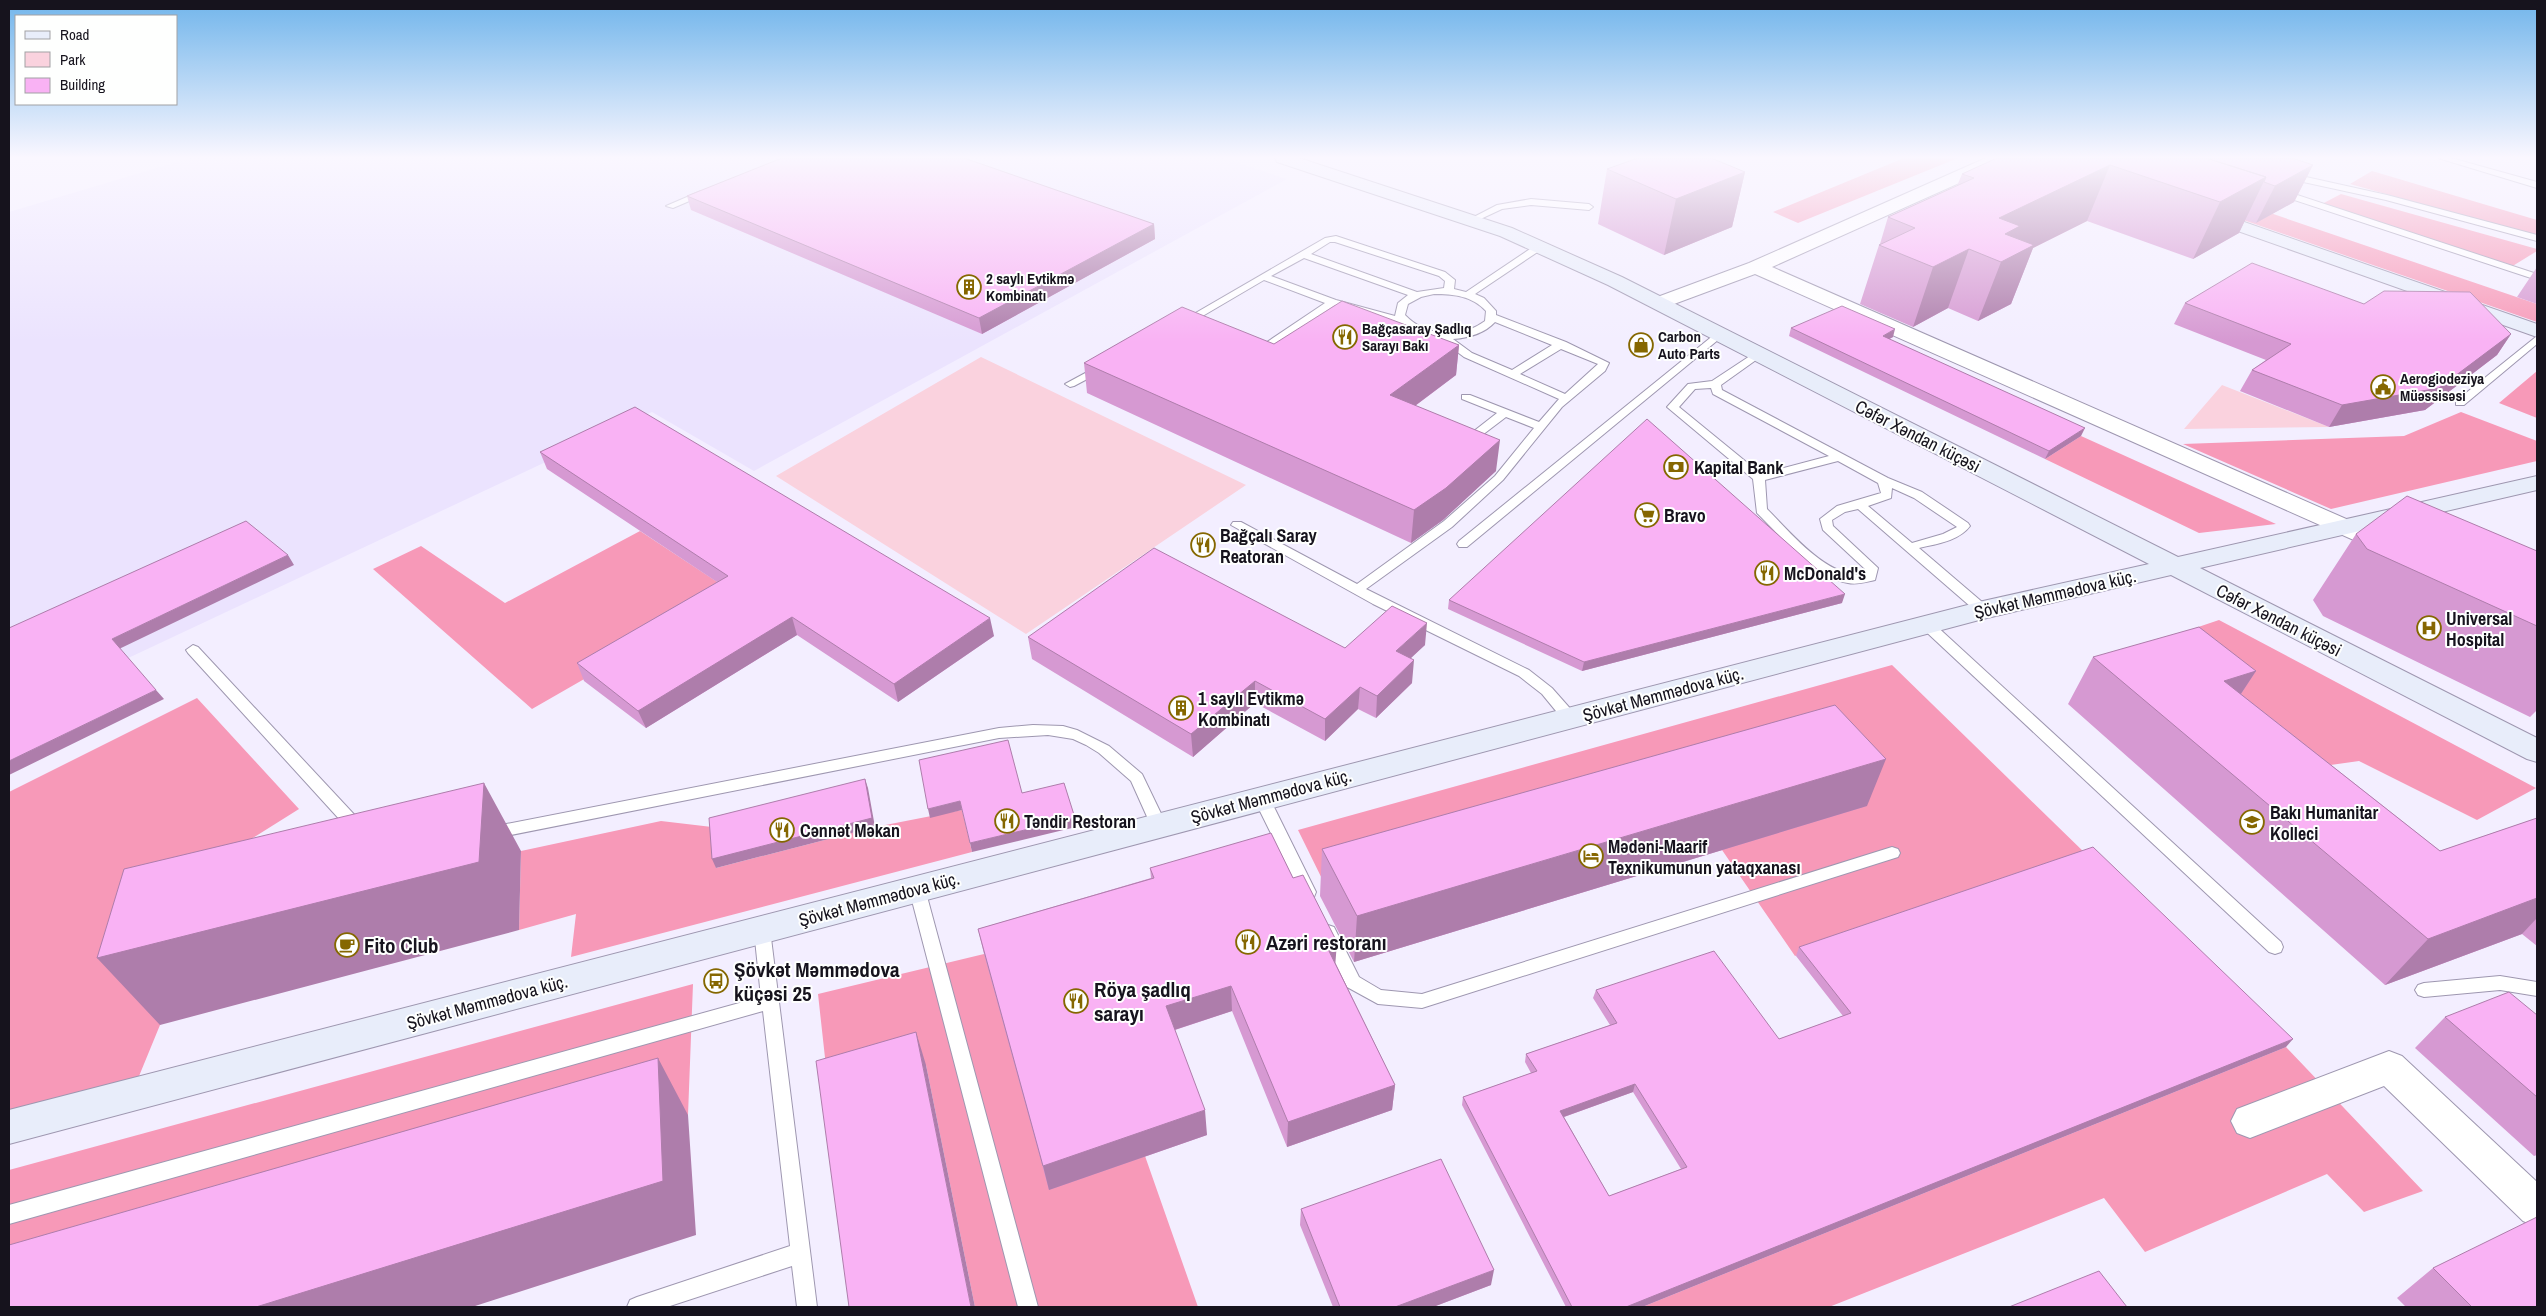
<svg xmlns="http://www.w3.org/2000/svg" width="2546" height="1316" font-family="'Archivo Narrow',sans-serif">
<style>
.built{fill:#ebe3fe}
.green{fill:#fad2de}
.forest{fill:#f799b8}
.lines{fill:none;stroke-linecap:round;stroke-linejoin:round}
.lane-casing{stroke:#9e97b0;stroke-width:2}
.street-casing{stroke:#9e97b0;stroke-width:2}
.secondary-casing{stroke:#9e97b0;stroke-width:2}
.lane{fill:#fff;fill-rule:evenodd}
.street{fill:#fff;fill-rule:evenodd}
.secondary{fill:#e8edfa;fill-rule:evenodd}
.wall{fill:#d699d2;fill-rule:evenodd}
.shaded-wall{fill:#ae7dab}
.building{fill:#f9b2f4;stroke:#ae7dab;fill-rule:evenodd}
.labels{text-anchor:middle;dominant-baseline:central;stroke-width:4;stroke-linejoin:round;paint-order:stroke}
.far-poi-label{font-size:15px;font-weight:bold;fill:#16131d;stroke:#fefffe;text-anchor:start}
.street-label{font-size:18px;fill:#16131d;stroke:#fefffe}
.poi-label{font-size:18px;font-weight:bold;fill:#16131d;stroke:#fefffe;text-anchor:start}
.near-poi-label{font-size:21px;font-weight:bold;fill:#16131d;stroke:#fefffe;text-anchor:start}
</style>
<rect width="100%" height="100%" fill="#f3eeff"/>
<path class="built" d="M190,158H1223L1287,179L754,471L652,412L9,714V212Z"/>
<path class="green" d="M981,357L1246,485L1026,634L776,476Z
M2222,385L2329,427L2184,429Z"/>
<path class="forest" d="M1904,158H1958L1798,223L1773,212Z
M2372,171L2537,220V236L2350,184Z
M2191,186L2537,304V322L2154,189Z
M2341,194L2537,249V251L2511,267L2320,205Z
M2537,371V418L2499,403Z
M2461,412L2537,441V461L2331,509L2183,444L2404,436Z
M2081,436L2276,524L2199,533L2045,459Z
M640,531L734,593L532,709L373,569L421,546L505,603Z
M2219,620L2536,788L2477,820L2359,761L2253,776L2139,647Z
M1892,665L2088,856L1795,956L1722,850L1329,893L1298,830Z
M197,698L299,809L251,839L160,1025L137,1081L9,1114V792Z
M962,810L972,852L571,957L576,914L519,930L521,851L661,821L712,827L716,868L875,827Z
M984,954L1145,1156L1198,1307H975L926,1065L829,1094L818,994Z
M693,984L688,1115L48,1307H9V1170Z
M2286,1047L2423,1191L2364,1212L2327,1174L2145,1252L2104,1198L1829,1307H1642Z"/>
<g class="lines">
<g class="lane-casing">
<path id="lane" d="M2438,158H2451L2537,182V188Z
M2288,173L2387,195L2537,235V241L2386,200L2285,178V174Z
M2279,189L2537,274V280L2276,194L2275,192Z
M701,191L708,193L673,208L666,206Z
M1531,199L1589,204L1593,207L1589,210L1531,205L1502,209L1472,223L1468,220L1497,205Z
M1336,236L1445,272L1455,280L1454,289L1466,292L1536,245H1542V249L1475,294L1484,298L1496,311V315L1566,342L1609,363L1605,371L1562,407L1503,480L1452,527L1366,589L1529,670L1552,688L1575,714L1577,718L1575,722H1565L1542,694L1519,676L1373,604L1231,525L1233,522H1241L1357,584L1444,521L1495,476L1534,428L1506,417L1481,436L1458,437V433L1474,431L1497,413L1462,399V395H1470L1539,422L1559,399L1464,357L1440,339L1415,332L1402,324L1335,305L1275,346L1250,350V346L1267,342L1325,303L1264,280L1189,324L1180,322L1325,238ZM1330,242H1335L1439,276L1445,281L1444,288L1417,292L1311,254ZM1304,258L1408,295L1398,303L1395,316L1336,300L1271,276ZM1434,294C1454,294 1472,296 1486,311L1485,321C1461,339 1426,337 1405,315L1408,304L1421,297ZM1495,322L1552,345L1512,370L1472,353L1453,339C1468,338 1485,333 1495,322ZM1561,349L1598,364L1565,394L1520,374Z
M1720,330L1724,331V335L1467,547H1459L1457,544L1459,541Z
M2537,336V344L2464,405H2456V401Z
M1759,350L1764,353L1763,355L1721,385L1722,390L1888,478L1922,492L1968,523L1970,526C1959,541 1936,544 1919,548L1988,607L1990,610L1988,613H1978L1858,509L1845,512L1832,520L1833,526L1878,568L1875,580C1866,582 1857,585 1848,583C1814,578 1780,535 1757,513L1753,479L1667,407L1688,384L1712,381ZM1711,388L1713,394L1829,456L1761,474L1679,407L1695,389ZM1838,461L1878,483L1881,493L1837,506L1820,519L1823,530L1865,569L1864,574C1829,580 1790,532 1767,509L1765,480ZM1892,488L1914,498L1957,527L1943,534L1912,543L1868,506L1891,498Z
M1102,364L1106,365V369L1074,386L1070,387L1065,384Z
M1927,621L1932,622L2281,942L2283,947L2281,952L2275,954L2269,952L1922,628L1920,625Z
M193,645L198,647L363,824L365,828L363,832L357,834L351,832L188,653L186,650Z
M1033,725L1063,726L1077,730L1109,746L1142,774L1167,826L1165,830L1159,832L1153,830L1131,781L1099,753L1086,745L1073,739L1048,735L999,738L491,839L485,837L483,833L485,829L491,827L999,728Z
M1262,793L1267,795L1270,799L1316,892L1314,897L1308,898L1302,897L1300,892L1254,799L1257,795Z
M1892,847L1898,849L1900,853L1898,857L1422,1008L1378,1004L1347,987L1320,932L1322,927L1328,925L1334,927L1359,977L1381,990L1422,994Z
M917,883L923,884L925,889L1038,1307H1018L909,889L911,884Z
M762,923L768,925L770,930L817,1307H797L792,1266L667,1307H627L630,1300L637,1297L790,1246L763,1011L9,1224V1205L761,997L754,930L756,925Z
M2500,976L2537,982V996L2500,990L2424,997L2418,995L2415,990L2418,985L2424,983Z"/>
</g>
<g class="street-casing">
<path id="street" d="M1986,158H2008L2006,162L1772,267L2401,543L2405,548L2401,553L2392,556L2383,553L1755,274L1666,307H1652L1649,303L1652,299L1749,263Z
M2389,1051L2402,1056L2537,1182V1227L2523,1221L2384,1086L2250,1138L2237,1133L2231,1121L2237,1109Z"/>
</g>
<g class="secondary-casing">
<path id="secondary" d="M1275,158H1299L1512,228L1622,277L2178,557L2537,476V490L2200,568L2537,738V762L2527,759L2171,575L1983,619L9,1144V1110L1983,601L2149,564L1608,285L1500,236L1277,162Z
M2207,209L2537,324V337L2201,218L2198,214L2201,210Z"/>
</g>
<use href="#lane" class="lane"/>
<use href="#street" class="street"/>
<use href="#secondary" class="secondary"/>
</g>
<path class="wall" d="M1997,158L2313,165L2294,202L2256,223L2245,220L2239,233L2193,259L2087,221L2033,248L2011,304L1978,321L1948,308L1913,327L1860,304L1879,245L1880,244L1888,217L1957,186L1962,174Z
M1607,169L1745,172L1732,227L1664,255L1598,224Z
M687,196L1154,224L1155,239L982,334L691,210Z
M2537,267V304L2517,297Z
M2185,303L2364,304L2511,334L2497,355L2425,410L2329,427L2240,391L2252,370L2266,360L2174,324Z
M1791,328L1893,337L1889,339L2081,436L2045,459L1789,336Z
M1274,344L1459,345L1456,375L1415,406L1496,471L1443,520L1411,543L1087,393L1084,363Z
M540,452L994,636L898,702L797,635L646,728L584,681L577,663L717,582L547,469Z
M2356,534L2537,551V710L2530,717L2323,616L2313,600Z
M1449,600L1842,603L1582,671L1448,609Z
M1028,637L1345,648L1425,645L1410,658L1412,683L1376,718L1358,709L1325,741L1255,703L1193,757L1032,659Z
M2093,657L2256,671L2241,694L2440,851L2537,818V946L2522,934L2385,985L2068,704Z
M1867,806L1354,962L1320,896L1322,849Z
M1150,868L1336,964L1395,1085L1392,1110L1287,1147L1232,1011L1175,1030L1207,1135L1049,1190L984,954L978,929L1151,878Z
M1799,947L2286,1047L1642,1307H1566L1462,1105L1463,1097L1531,1073L1525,1062L1526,1054L1610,1025L1593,998L1596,990L1779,1039L1843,1016L1796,956ZM1633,1092L1681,1169L1609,1196L1564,1117Z
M2537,1015V1155L2534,1156L2415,1048L2445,1017Z
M1301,1209L1491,1285L1433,1307H1333L1300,1225Z
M2433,1268L2537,1307H2406L2397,1298Z"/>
<path class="shaded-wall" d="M2110,165L2087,221L2033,248L2011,304L1978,321L2001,262L1999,218Z
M2313,165L2294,202L2256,223L2275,186Z
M1745,172L1732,227L1664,255L1676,199Z
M2266,177L2239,233L2193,259L2220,202Z
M1154,224L1155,239L982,334L979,318Z
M1969,249L1948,308L1913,327L1933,267Z
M1895,329L1893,337L1880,344L1883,336Z
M2511,334L2497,355L2425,410L2329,427L2342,405Z
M1459,345L1456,375L1388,426L1390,395Z
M2085,428L2081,436L2045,459L2049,451Z
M1500,440L1496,471L1443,520L1411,543L1414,510Z
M288,555L294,565L119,649L112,639Z
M1845,594L1842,603L1582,671L1584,662Z
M792,617L797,635L646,728L638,711Z
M990,618L994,636L898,702L894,684Z
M1427,623L1425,645L1394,674L1396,651Z
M1414,660L1412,683L1376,718L1377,696Z
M2256,671L2225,718L2224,681Z
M1255,681V703L1193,757L1191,734Z
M1360,687L1358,709L1325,741V719Z
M156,690L164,699L9,775V761Z
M1886,759L1867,806L1354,962L1357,916Z
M865,779L868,788L875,827L716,868L712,859Z
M484,783L521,851L519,930L160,1025L97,958Z
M960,801L962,810L930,818L928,809Z
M1075,818L1076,827L972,852L970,843Z
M2537,898V918L2522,934L2385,985L2428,939Z
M1337,942L1335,968L1326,945Z
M1231,986L1232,1011L1168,1032L1166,1006Z
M916,1032L926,1065L975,1307H971Z
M2293,1039L2286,1047L1642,1307H1626Z
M658,1058L688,1115L696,1235L472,1307H256Z
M1635,1084L1633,1092L1558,1119L1560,1111Z
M1395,1085L1392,1110L1287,1147L1288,1122Z
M1205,1110L1207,1135L1049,1190L1043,1166Z
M1494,1270L1491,1285L1433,1307H1395Z"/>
<path class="building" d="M782,158H964L1154,224L979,318L687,196Z
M1638,158H1711L1745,172L1676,199L1607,169Z
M1997,158H2206L2266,177L2220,202L2110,165L1999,218L2020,226L2005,234L2034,245L2001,262L1969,249L1933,267L1879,245L1915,228L1888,217L1974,178L1962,174Z
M2206,158H2292L2313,165L2275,186L2264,182L2266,177Z
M2252,263L2364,304L2384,291L2470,292L2511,334L2439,388L2342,405L2252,370L2291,344L2185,303Z
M1342,301L1459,345L1390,395L1500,440L1446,488L1414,510L1084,363L1182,307L1274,344Z
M1842,306L1895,329L1883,336L2085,428L2049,451L1791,328Z
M635,407L990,618L894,684L792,617L638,711L577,663L728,576L540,452Z
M1647,419L1845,594L1584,662L1449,600Z
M2407,496L2537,551V626L2367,549L2356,534Z
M246,521L288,555L112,639L156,690L9,761V628Z
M1154,548L1345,648L1392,606L1427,623L1396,651L1414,660L1377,696L1360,687L1325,719L1255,681L1191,734L1028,637Z
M2199,627L2256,671L2224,681L2440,851L2537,818V898L2428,939L2093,657Z
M1835,705L1886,759L1357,916L1322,849Z
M1008,740L1022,793L1064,783L1075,818L970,843L960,801L928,809L919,760Z
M865,779L872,818L712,859L709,818Z
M484,783L479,862L97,958L124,869Z
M1271,833L1293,878L1303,875L1337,942L1326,945L1395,1085L1288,1122L1231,986L1166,1006L1205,1110L1043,1166L978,929L1154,878L1150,868Z
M2093,847L2293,1039L1626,1307H1572L1463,1097L1537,1071L1526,1054L1617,1023L1596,990L1714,951L1779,1039L1851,1013L1799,947ZM1635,1084L1687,1167L1609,1196L1560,1111Z
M2509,992L2537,1015V1097L2445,1017Z
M916,1032L971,1307H849L816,1061Z
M658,1058L663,1181L256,1307H9V1245Z
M1441,1159L1494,1270L1395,1307H1340L1301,1209Z
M2537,1217V1307H2472L2433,1268Z
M2099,1271L2127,1307H2009Z"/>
<linearGradient id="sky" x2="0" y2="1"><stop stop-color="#71b5eb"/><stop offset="0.46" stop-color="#faf7ff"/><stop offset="1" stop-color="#faf7ff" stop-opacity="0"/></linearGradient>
<rect width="2546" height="342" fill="url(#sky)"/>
<defs>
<g id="building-ring" transform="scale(1.25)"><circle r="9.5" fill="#fefffe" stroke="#856700" stroke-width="1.5"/><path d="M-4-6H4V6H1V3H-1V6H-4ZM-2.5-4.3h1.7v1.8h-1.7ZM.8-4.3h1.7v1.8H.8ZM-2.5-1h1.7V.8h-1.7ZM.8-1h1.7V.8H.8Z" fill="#856700"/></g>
<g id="restaurant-ring" transform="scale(1.25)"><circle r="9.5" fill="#fefffe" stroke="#856700" stroke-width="1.5"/><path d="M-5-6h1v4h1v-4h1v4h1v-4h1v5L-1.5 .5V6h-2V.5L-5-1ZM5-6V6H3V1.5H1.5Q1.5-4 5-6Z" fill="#856700"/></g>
<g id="shop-ring" transform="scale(1.25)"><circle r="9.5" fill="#fefffe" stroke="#856700" stroke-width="1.5"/><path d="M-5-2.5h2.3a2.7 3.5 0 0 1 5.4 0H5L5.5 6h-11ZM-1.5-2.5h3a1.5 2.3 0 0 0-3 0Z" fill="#856700"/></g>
<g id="civic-ring" transform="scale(1.25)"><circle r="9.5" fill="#fefffe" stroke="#856700" stroke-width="1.5"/><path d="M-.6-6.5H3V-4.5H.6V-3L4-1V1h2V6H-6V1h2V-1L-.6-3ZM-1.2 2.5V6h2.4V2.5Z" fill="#856700"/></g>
<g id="bank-ring" transform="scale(1.25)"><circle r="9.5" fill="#fefffe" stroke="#856700" stroke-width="1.5"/><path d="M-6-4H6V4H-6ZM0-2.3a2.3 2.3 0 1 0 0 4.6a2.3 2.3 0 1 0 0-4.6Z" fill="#856700"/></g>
<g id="supermarket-ring" transform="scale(1.25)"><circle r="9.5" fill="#fefffe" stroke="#856700" stroke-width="1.5"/><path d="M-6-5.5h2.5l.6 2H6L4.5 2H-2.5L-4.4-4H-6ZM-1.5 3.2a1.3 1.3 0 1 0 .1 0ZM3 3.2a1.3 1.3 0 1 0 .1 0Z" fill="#856700"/></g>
<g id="hospital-ring" transform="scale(1.25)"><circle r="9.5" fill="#fefffe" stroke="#856700" stroke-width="1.5"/><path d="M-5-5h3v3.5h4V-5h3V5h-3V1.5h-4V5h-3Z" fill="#856700"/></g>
<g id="university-ring" transform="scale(1.25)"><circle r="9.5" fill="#fefffe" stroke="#856700" stroke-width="1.5"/><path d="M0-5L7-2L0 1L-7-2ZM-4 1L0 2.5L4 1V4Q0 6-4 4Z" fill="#856700"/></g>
<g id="hotel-ring" transform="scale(1.25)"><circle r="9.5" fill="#fefffe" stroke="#856700" stroke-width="1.5"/><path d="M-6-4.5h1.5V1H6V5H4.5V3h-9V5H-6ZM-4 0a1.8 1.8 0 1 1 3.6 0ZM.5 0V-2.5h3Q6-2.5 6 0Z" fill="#856700"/></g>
<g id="cafe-ring" transform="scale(1.25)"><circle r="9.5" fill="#fefffe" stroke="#856700" stroke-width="1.5"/><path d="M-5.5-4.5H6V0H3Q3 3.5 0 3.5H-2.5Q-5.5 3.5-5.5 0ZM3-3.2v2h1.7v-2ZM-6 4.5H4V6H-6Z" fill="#856700"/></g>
<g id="bus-ring" transform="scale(1.25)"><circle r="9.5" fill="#fefffe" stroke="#856700" stroke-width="1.5"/><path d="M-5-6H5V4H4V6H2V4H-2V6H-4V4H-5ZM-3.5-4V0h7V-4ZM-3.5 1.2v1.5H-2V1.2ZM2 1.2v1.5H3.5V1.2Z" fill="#856700"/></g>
</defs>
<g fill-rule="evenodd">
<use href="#building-ring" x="969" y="287"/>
<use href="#restaurant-ring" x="1345" y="337"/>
<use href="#shop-ring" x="1641" y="345"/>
<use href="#civic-ring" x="2383" y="387"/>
<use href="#bank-ring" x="1676" y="467"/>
<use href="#supermarket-ring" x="1647" y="515"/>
<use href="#restaurant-ring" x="1203" y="545"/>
<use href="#restaurant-ring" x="1767" y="573"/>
<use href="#hospital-ring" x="2429" y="628"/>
<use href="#building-ring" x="1181" y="708"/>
<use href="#restaurant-ring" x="1007" y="821"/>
<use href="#university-ring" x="2252" y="822"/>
<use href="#restaurant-ring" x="782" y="830"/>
<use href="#hotel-ring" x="1591" y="856"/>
<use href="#restaurant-ring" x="1248" y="942"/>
<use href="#cafe-ring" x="347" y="945"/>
<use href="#bus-ring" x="716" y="981"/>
<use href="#restaurant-ring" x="1076" y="1001"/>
</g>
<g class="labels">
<g class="far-poi-label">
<text x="986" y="278">2 saylı Evtikmə<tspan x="986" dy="17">Kombinatı</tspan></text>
<text x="1362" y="328">Bağçasaray Şadlıq<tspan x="1362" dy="17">Sarayı Bakı</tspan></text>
<text x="1658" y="336">Carbon<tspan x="1658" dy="17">Auto Parts</tspan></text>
<text x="2400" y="378">Aerogiodeziya<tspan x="2400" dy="17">Müəssisəsi</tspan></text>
</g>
<g class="street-label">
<text transform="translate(1918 436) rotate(27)">Cəfər Xəndan küçəsi</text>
<text transform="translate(2055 594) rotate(-13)">Şövkət Məmmədova küç.</text>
<text transform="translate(2279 620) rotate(27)">Cəfər Xəndan küçəsi</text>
<text transform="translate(1663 694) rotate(-15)">Şövkət Məmmədova küç.</text>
<text transform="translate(1271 796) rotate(-15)">Şövkət Məmmədova küç.</text>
<text transform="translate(879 899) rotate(-15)">Şövkət Məmmədova küç.</text>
<text transform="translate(487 1002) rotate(-15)">Şövkət Məmmədova küç.</text>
</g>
<g class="poi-label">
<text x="1694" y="467">Kapital Bank</text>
<text x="1664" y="515">Bravo</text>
<text x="1220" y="535">Bağçalı Saray<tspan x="1220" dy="21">Reatoran</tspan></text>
<text x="1784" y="573">McDonald's</text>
<text x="2446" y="618">Universal<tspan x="2446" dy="21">Hospital</tspan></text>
<text x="1198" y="698">1 saylı Evtikmə<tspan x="1198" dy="21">Kombinatı</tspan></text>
<text x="2270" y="812">Bakı Humanitar<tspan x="2270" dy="21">Kolleci</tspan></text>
<text x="1024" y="821">Təndir Restoran</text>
<text x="800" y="830">Cənnət Məkan</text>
<text x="1608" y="846">Mədəni-Maarif<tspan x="1608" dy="21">Texnikumunun yataqxanası</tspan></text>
</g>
<g class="near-poi-label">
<text x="1266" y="942">Azəri restoranı</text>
<text x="364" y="945">Fito Club</text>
<text x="734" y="969">Şövkət Məmmədova<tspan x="734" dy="24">küçəsi 25</tspan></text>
<text x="1094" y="989">Röya şadlıq<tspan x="1094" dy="24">sarayı</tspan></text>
</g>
</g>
<rect width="2546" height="1316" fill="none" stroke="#16131d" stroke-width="20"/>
<rect x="15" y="15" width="162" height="90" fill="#fefffe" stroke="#a1a1a4"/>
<rect x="25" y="31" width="25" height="8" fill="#e8edfa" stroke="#a1a1a4"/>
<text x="60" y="40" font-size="15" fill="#16131d">Road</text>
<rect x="25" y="52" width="25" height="15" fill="#fad2de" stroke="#a1a1a4"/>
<text x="60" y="65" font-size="15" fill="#16131d">Park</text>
<rect x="25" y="78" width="25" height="15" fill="#f9b2f4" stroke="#a1a1a4"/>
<text x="60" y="90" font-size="15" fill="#16131d">Building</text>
</svg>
